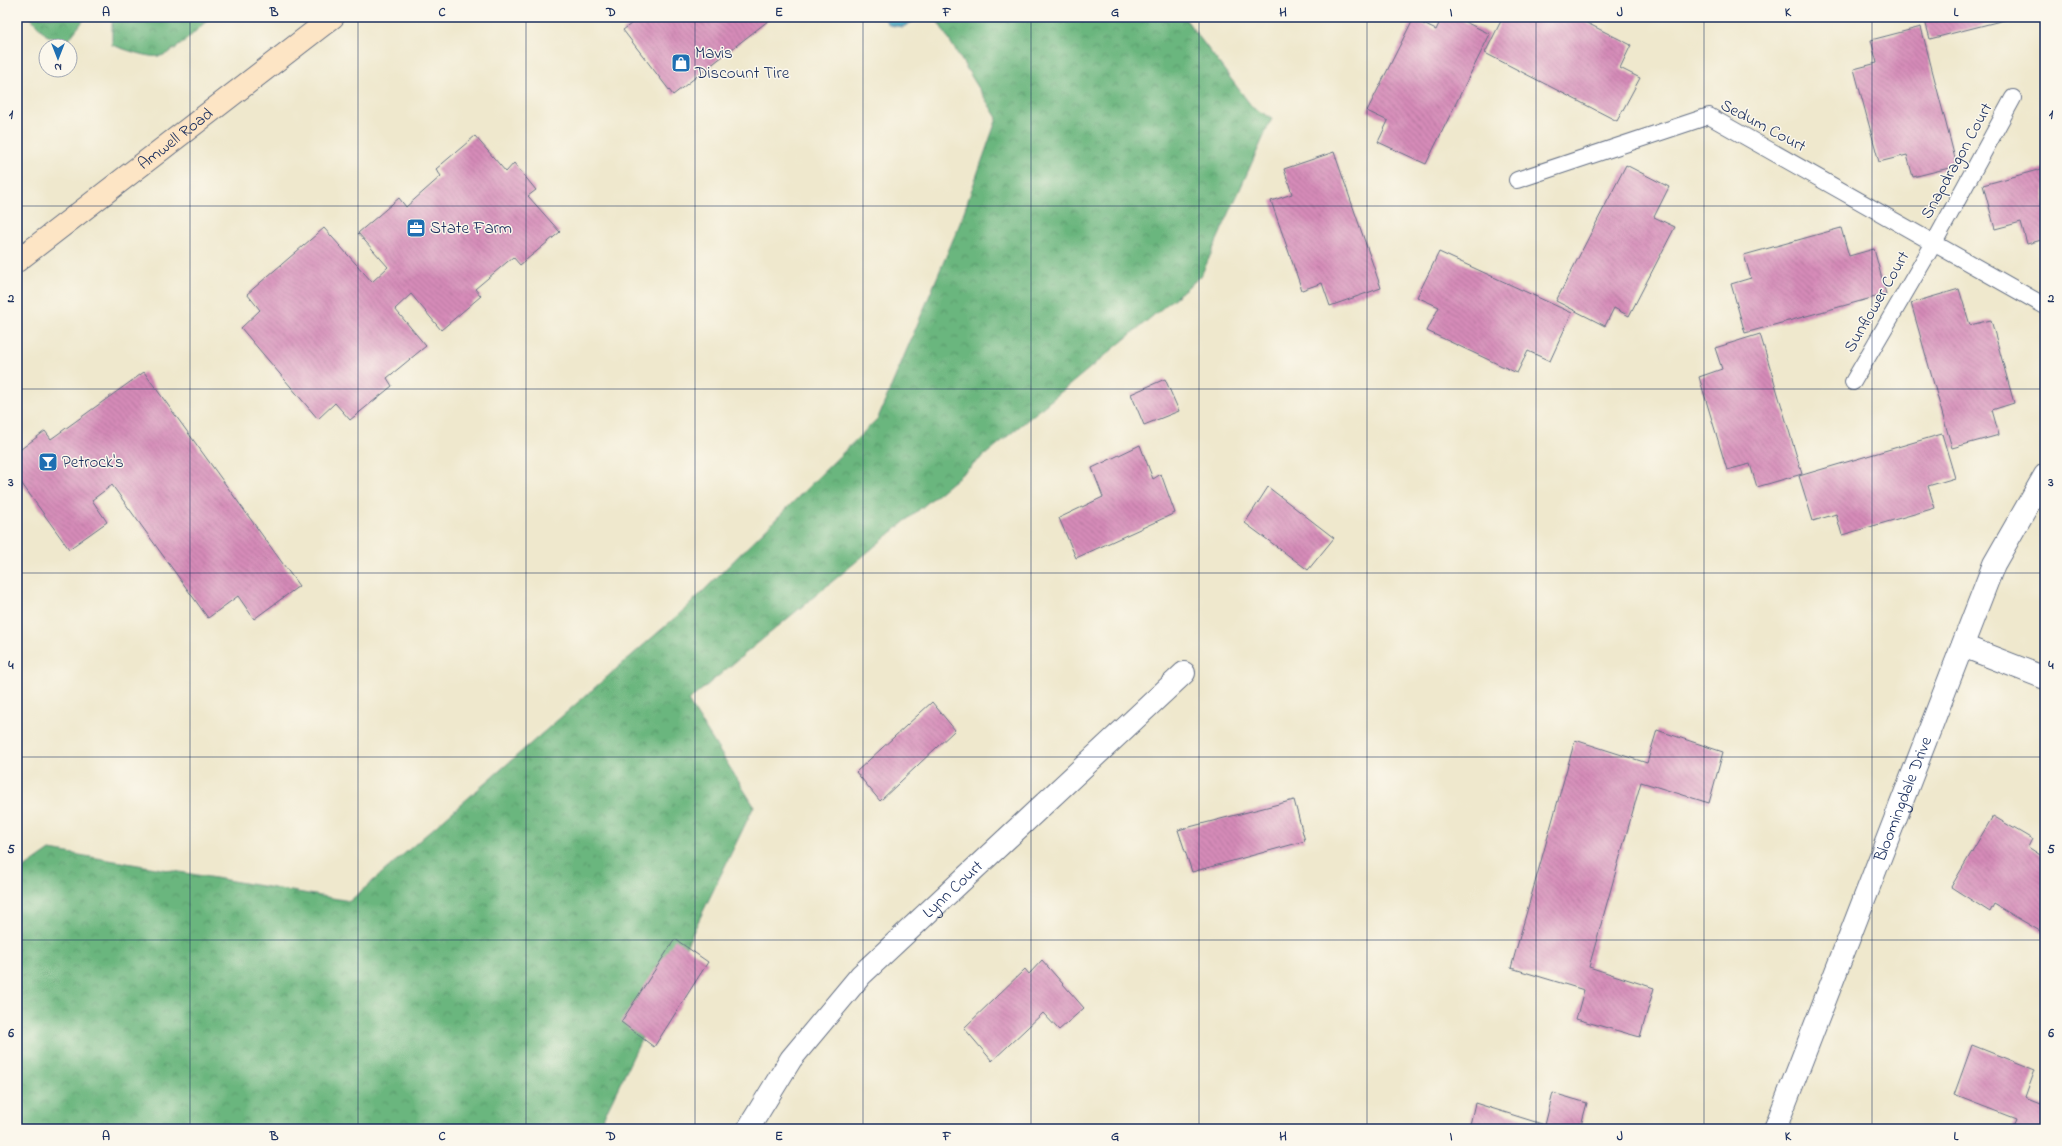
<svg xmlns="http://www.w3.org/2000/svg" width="2062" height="1146" font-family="'Indie Flower',sans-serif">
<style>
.forest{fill:url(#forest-crowns);stroke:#42726e}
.water{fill:#42a7c2;stroke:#2e6b90}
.building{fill:url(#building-back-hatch)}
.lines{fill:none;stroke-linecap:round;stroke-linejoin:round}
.service-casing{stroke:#657085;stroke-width:18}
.minor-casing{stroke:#657085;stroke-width:24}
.secondary-casing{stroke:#657085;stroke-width:24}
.service{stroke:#fff;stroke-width:16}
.minor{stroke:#fff;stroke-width:22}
.secondary{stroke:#fde5c5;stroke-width:22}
.grid{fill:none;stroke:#1b2f5e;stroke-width:1;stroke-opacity:0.55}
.labels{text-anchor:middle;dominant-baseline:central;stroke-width:3;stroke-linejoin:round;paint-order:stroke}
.poi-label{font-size:17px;fill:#1b2f5e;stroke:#fbf7ec;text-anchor:start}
.street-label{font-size:17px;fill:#1b2f5e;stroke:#fbf7ec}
.neatline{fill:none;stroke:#1b2f5e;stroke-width:1.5}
.grid-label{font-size:13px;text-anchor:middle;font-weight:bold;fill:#1b2f5e}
</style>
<defs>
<pattern id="forest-crowns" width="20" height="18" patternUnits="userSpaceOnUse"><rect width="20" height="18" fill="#6ab67e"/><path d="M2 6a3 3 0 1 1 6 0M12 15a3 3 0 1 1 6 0" fill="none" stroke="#56946a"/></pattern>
<pattern id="building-back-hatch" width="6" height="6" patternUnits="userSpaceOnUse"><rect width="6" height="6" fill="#d58bb8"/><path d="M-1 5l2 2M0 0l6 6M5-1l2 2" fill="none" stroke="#ac7299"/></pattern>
</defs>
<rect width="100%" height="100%" fill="#fbf7ec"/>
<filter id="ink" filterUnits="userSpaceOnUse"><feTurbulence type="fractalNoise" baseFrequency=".025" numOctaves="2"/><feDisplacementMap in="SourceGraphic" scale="8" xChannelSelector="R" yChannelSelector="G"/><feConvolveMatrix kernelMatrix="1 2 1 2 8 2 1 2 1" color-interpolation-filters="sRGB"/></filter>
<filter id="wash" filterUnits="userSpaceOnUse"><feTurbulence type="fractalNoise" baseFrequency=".012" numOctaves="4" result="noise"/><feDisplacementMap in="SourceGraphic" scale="16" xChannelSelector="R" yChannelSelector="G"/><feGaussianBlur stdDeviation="0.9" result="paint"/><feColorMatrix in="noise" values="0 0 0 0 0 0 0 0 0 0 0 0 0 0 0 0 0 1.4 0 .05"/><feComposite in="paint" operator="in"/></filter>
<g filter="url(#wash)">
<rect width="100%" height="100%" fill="#efe8cd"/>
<path class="forest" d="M30,17H211C198,28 178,51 161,56C150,59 124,49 112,45V20L86,17L66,43L46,35Z
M935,17H1184L1253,108L1272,118L1201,276L688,701L754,806L598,1129H17V873L50,850L350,901L685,609L878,418L960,223L997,118Z"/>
<path class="water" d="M883,17H917L916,20L903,27L889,25Z"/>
<g id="blocks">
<path class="building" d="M640,17H773L673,95L623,30Z
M1442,17H1455L1490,34L1426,164L1378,142L1388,121L1367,111L1413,19L1436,30Z
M1503,17H1518L1528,22L1531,17H1575L1631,45L1620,68L1640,78L1617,121L1485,53Z
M1924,17H2012V18L1930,39Z
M1921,27L1957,166L1913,177L1907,155L1879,162L1854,69L1877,63L1871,40Z
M475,136L506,172L514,163L536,190L528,196L560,232L520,265L513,257L475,289L481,296L441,330L411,294L395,309L426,346L387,378L392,386L350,420L335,403L318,419L241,328L260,310L247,294L324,228L372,282L388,267L358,233L399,198L406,207L441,176L436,169Z
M1334,152L1381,288L1330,306L1322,283L1302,290L1271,201L1292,194L1284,169Z
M1626,165L1669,187L1654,217L1675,227L1629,316L1614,308L1605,326L1556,301Z
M2045,168V239L2027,244L2021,222L1995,229L1983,185Z
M1841,228L1849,256L1874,249L1886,294L1745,333L1731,284L1751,278L1744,255Z
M1439,252L1572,313L1550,361L1528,351L1517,373L1427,331L1439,307L1417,297Z
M1959,289L1970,325L1991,320L2014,403L1992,410L1999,435L1952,448L1911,303Z
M1760,334L1802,474L1757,487L1750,464L1727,470L1699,377L1722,369L1715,348Z
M144,372L299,586L254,619L238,596L208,618L112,485L92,500L107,522L69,549L17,477V452L45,431L51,439Z
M1165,379L1179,411L1144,425L1131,394Z
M1942,434L1955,478L1928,486L1935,508L1842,535L1836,514L1813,521L1799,476Z
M1140,445L1153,479L1161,474L1175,513L1076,558L1059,518L1103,497L1092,468Z
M1268,487L1334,538L1308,570L1245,523Z
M932,702L955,730L880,801L856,772Z
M1657,730L1723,752L1709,803L1641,782L1589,967L1654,988L1640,1037L1576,1019L1584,990L1511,968L1575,740L1647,763Z
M1294,800L1305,841L1192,872L1178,830Z
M1993,816L2032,839L2028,847L2045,858V934L1994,904L1990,912L1951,887Z
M675,939L708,962L654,1047L621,1022Z
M1042,960L1084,1008L1059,1030L1043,1013L992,1061L964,1028L1025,969L1029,974Z
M1972,1045L2035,1070L2025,1098L2045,1106V1129H2012L2016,1119L1954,1095Z
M1553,1093L1587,1103L1580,1129H1469L1475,1103L1545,1125Z"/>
</g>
</g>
<g filter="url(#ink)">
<use href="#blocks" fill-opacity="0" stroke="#657085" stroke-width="1"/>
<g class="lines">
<g class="service-casing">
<path id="service" d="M1517,180L1709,116L2045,306
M1853,382L1934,243L2013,98"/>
</g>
<g class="minor-casing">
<g id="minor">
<path d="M1963,646L2045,678"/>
<path id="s1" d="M748,1129L791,1059L861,975L1184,673"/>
<path id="s2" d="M1775,1129L1994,564L2045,475"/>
</g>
</g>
<g class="secondary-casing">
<g id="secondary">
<path id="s3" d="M17,261L333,17"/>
</g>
</g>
<use href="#service" class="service"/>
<use href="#minor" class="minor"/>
<use href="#secondary" class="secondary"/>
</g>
</g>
<path class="grid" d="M190,17V1129M358,17V1129M526,17V1129M695,17V1129M863,17V1129M1031,17V1129M1199,17V1129M1367,17V1129M1536,17V1129M1704,17V1129M1872,17V1129M17,206H2045M17,389H2045M17,573H2045M17,757H2045M17,940H2045"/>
<defs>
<g id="shop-square" transform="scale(1)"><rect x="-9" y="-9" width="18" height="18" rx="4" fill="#1f6fb2" stroke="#fbf7ec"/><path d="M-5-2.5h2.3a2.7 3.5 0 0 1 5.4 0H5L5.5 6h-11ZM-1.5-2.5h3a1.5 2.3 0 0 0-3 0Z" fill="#fff"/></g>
<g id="office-square" transform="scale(1)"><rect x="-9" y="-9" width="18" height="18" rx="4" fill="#1f6fb2" stroke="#fbf7ec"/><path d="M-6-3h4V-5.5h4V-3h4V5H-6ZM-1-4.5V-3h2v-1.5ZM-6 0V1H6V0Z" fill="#fff"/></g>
<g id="bar-square" transform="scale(1)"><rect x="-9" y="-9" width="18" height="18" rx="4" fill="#1f6fb2" stroke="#fbf7ec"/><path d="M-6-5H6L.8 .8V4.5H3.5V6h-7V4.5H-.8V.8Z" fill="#fff"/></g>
</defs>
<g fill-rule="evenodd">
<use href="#shop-square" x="681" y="63"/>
<use href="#office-square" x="416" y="228"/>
<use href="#bar-square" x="48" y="462"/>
</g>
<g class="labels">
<g class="poi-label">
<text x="695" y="53">Mavis<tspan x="695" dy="20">Discount Tire</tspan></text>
<text x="430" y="228">State Farm</text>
<text x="62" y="462">Petrock's</text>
</g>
<g class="street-label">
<text transform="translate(1763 126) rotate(28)">Sedum Court</text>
<text stroke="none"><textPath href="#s3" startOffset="200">Amwell Road</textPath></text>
<text transform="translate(1957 161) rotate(-61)">Snapdragon Court</text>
<text transform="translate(1877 302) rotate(-60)">Sunflower Court</text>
<text stroke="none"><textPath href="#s2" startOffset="354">Bloomingdale Drive</textPath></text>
<text stroke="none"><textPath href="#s1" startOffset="317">Lynn Court</textPath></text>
</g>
</g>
<rect width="2062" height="1146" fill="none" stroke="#fbf7ec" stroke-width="44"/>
<g transform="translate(58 58) rotate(180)"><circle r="19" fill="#fbf7ec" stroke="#a1a7b3"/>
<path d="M0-3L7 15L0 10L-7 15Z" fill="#1f6fb2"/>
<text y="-6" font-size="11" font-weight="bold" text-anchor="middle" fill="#1b2f5e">N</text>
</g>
<rect x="22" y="22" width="2018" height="1102" class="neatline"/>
<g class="grid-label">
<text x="106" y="16">A</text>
<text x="274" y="16">B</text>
<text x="442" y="16">C</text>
<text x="611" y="16">D</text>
<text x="779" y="16">E</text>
<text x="947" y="16">F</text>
<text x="1115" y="16">G</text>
<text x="1283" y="16">H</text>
<text x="1451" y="16">I</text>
<text x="1620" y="16">J</text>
<text x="1788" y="16">K</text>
<text x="1956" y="16">L</text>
<text x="11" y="118">1</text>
<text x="2051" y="118">1</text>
<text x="11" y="302">2</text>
<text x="2051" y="302">2</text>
<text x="11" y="486">3</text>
<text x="2051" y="486">3</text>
<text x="11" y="669">4</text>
<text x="2051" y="669">4</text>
<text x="11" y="853">5</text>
<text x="2051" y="853">5</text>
<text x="11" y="1037">6</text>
<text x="2051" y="1037">6</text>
<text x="106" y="1140">A</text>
<text x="274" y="1140">B</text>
<text x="442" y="1140">C</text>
<text x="611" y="1140">D</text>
<text x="779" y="1140">E</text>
<text x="947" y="1140">F</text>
<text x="1115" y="1140">G</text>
<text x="1283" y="1140">H</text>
<text x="1451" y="1140">I</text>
<text x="1620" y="1140">J</text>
<text x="1788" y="1140">K</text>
<text x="1956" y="1140">L</text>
</g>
</svg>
